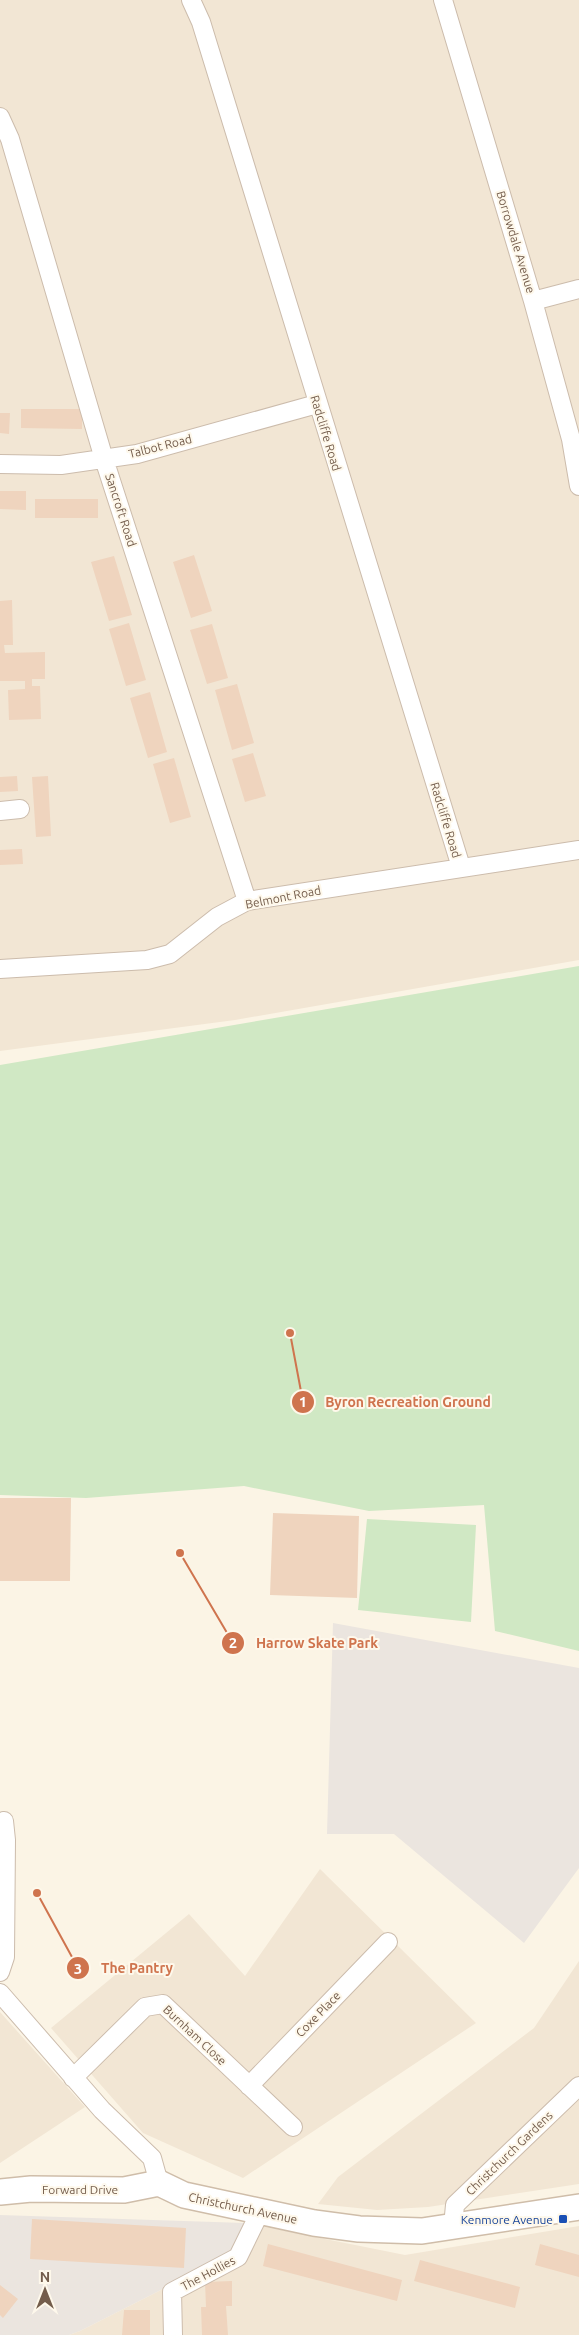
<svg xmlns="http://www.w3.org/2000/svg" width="579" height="2335" font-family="Ubuntu,sans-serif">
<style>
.residential{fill:#f2e6d4}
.industrial{fill:#ebe5df}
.green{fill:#d0e8c4}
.building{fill:#efd4be}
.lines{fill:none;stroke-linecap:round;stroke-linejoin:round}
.street-casing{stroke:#ccbcac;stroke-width:20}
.secondary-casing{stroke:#cfbda9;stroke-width:28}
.street{stroke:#fff;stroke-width:18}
.secondary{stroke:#fff;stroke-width:25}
.transit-dot{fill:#1a4fb4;stroke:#fef8eb;stroke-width:2}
.labels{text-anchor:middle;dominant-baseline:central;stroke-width:4;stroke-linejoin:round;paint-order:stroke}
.street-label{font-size:12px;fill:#735c4b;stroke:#fef8eb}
.transit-label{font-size:12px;fill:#164399;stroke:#fef8eb;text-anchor:end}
.leader{fill:none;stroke:#cf744e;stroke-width:2}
.callout-dot{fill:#cf744e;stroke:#fef8eb;stroke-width:2}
.mark-label{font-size:15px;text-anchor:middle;font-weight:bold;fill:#fff}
.callout-label{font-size:14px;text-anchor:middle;font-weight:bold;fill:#cf744e;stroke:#fef8eb;stroke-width:4;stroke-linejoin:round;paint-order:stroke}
</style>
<rect width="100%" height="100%" fill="#fbf4e5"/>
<path class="residential" d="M0,0H579V960L235,1020L0,1051Z
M320,1869L476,2023L243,2178L143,2133L51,2028L189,1914L245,1976Z
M579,1961V2184L428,2207L377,2210L318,2204L338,2177L534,2028Z
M0,2012L85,2107L0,2163Z
M245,2223L405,2255L579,2226V2335H69L80,2331L232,2254Z"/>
<path class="industrial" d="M333,1623L579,1668V1868L524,1943L394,1834H327Z
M0,2215L245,2223L232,2254L80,2331L69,2335H0Z"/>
<path class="green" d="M579,966V1651L495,1631L484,1505L369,1511L244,1486L86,1498L0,1495V1065Z
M367,1519L476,1525L471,1622L358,1610Z"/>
<path class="building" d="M21,409H82V429L21,428Z
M0,413H10L9,434L0,433Z
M0,491H26V510L0,509Z
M35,499H98V518H35Z
M194,555L212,611L191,618L173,562Z
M114,556L132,615L109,621L91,562Z
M12,600L13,645H4L5,653L45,652V679H32V686H40L41,719L9,720L8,690L25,689V681H0V601Z
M129,623L146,680L126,686L109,629Z
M212,624L228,678L207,684L190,630Z
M237,684L254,743L232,750L215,690Z
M150,692L167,752L148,758L130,698Z
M253,753L266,796L245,802L232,759Z
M174,758L191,817L170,823L153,764Z
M17,776L18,791L0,792V777Z
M48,776L51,836L36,837L32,777Z
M22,849L23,864L0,865V850Z
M0,1498H71L70,1581H0Z
M273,1513L359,1516L357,1598L270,1595Z
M32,2219L186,2228L184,2268L30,2259Z
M268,2244L402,2280L397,2301L263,2266Z
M540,2244L579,2255V2277L535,2265Z
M420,2260L520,2287L515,2308L414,2281Z
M232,2281V2306H226L228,2335H202L201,2307H206L205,2282Z
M0,2285L18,2299L3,2318L0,2315Z
M124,2310H150V2335H122Z"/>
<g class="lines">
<g class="street-casing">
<path id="street" d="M191,0L201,22L461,867
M443,0L533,301L571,439L579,486
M0,117L10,139L104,459L247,901
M533,301L579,289
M0,464L61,465L137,454L317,404
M0,811L20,809
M0,969L147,960L170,954L217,917L247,901L579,850
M0,1972L5,1957L6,1840L4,1821
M0,1993L102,2110L152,2158L159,2183
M73,2078L145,2007L163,2004L293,2127
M249,2086L388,1942
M453,2226L455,2205L579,2086
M173,2335L172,2292L238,2257L260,2212"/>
</g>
<g class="secondary-casing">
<path id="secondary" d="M0,2192L31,2189L124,2190L159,2183L184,2195L314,2223L359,2229L422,2231L579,2207"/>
</g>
<use href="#street" class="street"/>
<use href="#secondary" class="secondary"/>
</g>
<rect class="transit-dot" x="558" y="2214" width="10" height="10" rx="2.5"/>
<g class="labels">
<g class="street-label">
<text transform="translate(516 242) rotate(73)">Borrowdale Avenue</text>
<text transform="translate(326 433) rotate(73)">Radcliffe Road</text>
<text transform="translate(160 446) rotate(-14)">Talbot Road</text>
<text transform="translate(121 510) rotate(72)">Sancroft Road</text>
<text transform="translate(446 820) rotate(73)">Radcliffe Road</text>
<text transform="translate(283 897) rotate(-11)">Belmont Road</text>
<text transform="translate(318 2014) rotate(-46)">Coxe Place</text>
<text transform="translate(195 2035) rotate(43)">Burnham Close</text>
<text transform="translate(509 2153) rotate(-44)">Christchurch Gardens</text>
<text x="80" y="2189">Forward Drive</text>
<text transform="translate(243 2208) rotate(12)">Christchurch Avenue</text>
<text transform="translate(208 2273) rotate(-28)">The Hollies</text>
</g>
<g class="transit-label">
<text x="553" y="2219">Kenmore Avenue</text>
</g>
</g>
<path class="leader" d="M290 1333L303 1402M180 1553L233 1643M37 1893L78 1968"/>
<g class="callout-dot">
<circle cx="290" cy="1333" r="5"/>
<circle cx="180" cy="1553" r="5"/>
<circle cx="37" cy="1893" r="5"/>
<circle cx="303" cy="1402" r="12"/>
<circle cx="233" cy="1643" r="12"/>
<circle cx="78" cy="1968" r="12"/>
</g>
<g class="mark-label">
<text x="303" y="1407">1</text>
<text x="233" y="1648">2</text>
<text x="78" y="1974">3</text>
</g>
<g class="callout-label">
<text x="408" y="1407">Byron Recreation Ground</text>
<text x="317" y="1648">Harrow Skate Park</text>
<text x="137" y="1973">The Pantry</text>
</g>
<g transform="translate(45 2290)" stroke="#fef8eb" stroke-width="4" paint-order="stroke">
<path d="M0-4L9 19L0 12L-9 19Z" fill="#735c4b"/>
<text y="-8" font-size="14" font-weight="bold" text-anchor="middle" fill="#735c4b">N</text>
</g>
</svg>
